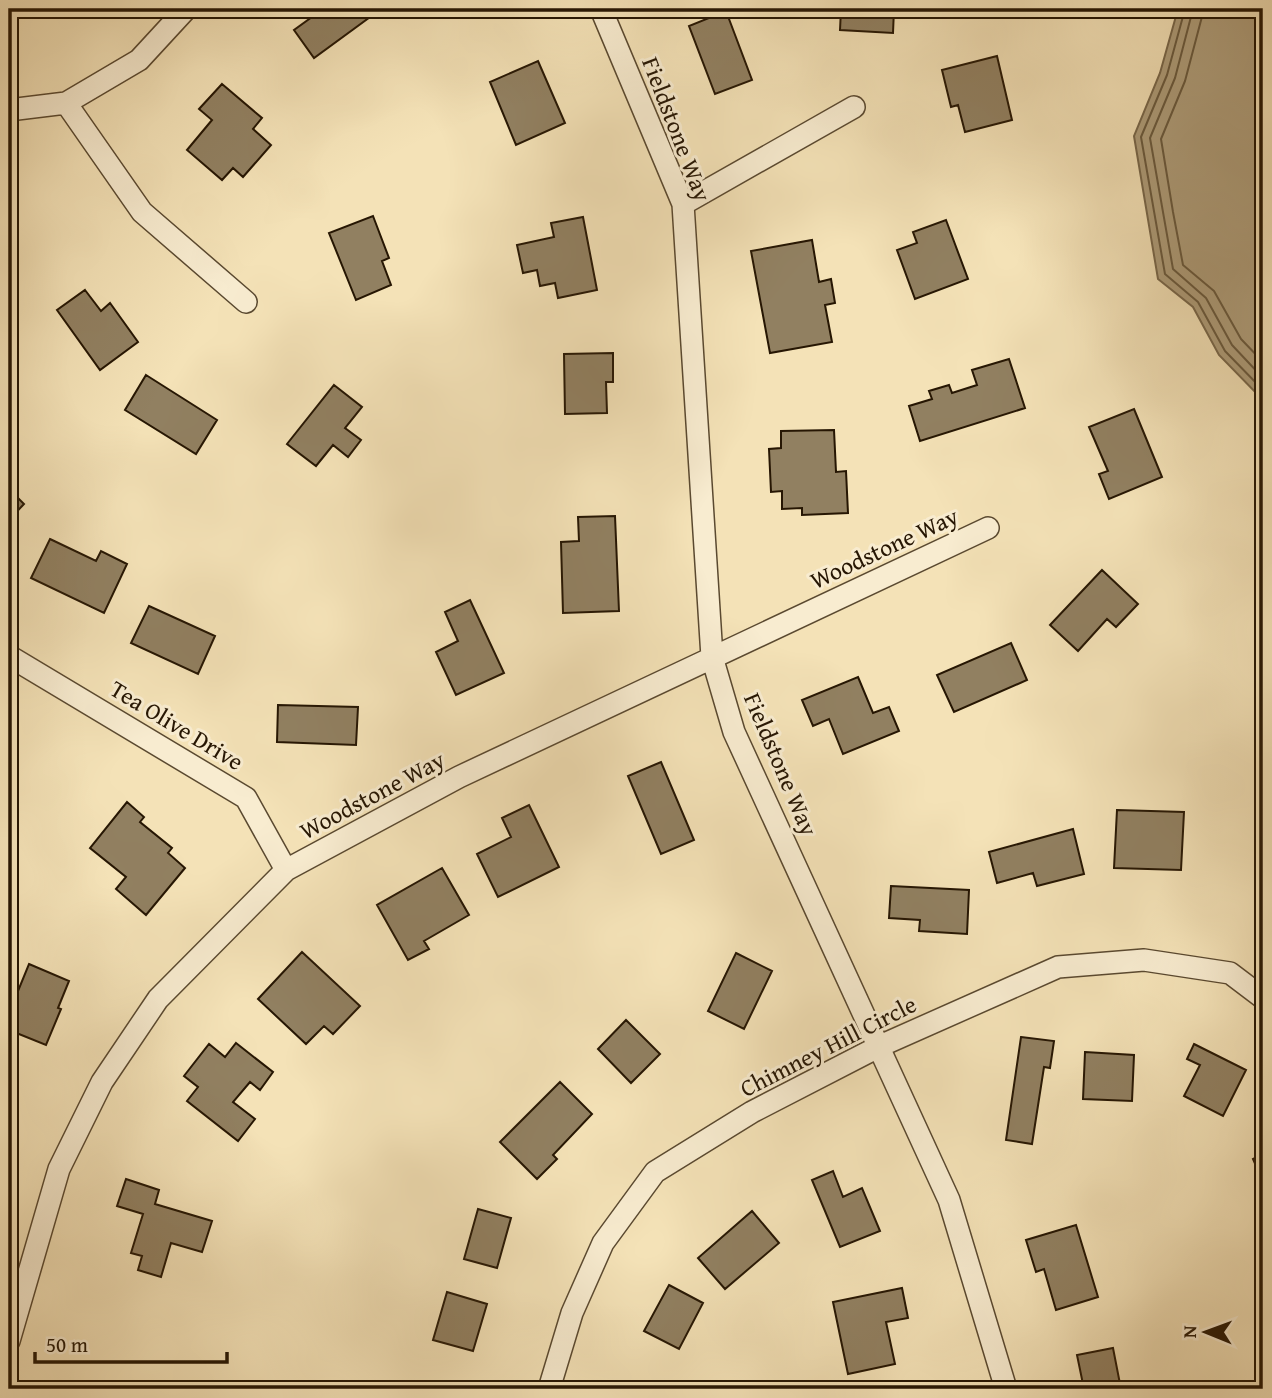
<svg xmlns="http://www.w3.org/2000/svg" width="1272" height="1398" font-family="'Gentium Book Plus',serif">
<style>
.water{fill:#ae9d7a;stroke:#78674a;stroke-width:2}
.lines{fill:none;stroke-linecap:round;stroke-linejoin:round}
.shore{stroke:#6a5a3e;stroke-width:2}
.building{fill:#918061;stroke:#261603;stroke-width:2}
.street-casing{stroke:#5a4930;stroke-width:24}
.street{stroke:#f8ecd0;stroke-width:21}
.labels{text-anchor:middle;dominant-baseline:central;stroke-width:6;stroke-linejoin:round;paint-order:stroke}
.street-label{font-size:24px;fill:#261603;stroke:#f8ecd0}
</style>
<rect width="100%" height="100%" fill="#f4e2b7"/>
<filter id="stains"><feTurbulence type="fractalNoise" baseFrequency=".00286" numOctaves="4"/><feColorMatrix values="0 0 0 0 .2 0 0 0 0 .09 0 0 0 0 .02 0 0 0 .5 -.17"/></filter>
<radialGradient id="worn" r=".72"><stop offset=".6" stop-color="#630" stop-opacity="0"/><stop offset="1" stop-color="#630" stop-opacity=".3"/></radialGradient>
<path class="water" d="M1178,9H1263V400L1219,355L1193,307L1158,279L1134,136L1160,73Z"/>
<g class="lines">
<path class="shore" d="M1185,9L1167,75L1141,137L1165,274L1198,302L1225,351L1263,390
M1193,9L1175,78L1150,138L1173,269L1206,298L1232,345L1263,378
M1204,9L1185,81L1161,139L1173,212L1183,265L1214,291L1241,339L1263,362"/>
</g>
<path class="building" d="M9,9H31L9,22Z
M323,9H322H381L314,58L294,30Z
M841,9H894L893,33L840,30Z
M726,11L752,80L715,94L689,26Z
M997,56L1012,120L965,132L958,105L951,107L942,70Z
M538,61L565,123L516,145L490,82Z
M222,84L262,118L253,129L271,145L243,177L233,168L222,180L187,150L212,120L199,109Z
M373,216L389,258L382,261L391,285L356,300L329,233Z
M583,217L597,290L558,298L555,283L540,286L537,270L523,273L517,245L554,237L551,223Z
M946,220L968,279L915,299L897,250L917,243L913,232Z
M812,240L819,282L831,279L835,303L825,305L832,342L770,353L751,251Z
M85,290L101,311L110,303L138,342L100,370L57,310Z
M613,353V382H606L607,413L565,414L564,354Z
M1009,359L1025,408L920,441L909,406L932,399L929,391L949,385L952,393L977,385L972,370Z
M146,375L217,420L196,454L125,410Z
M334,385L362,407L345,428L361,440L348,457L333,445L316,466L287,444Z
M1134,409L1162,477L1109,499L1099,474L1108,471L1089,427Z
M834,430L836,472L846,471L848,513L802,515V508L782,509V491L771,492L769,449L781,448V431Z
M9,489L24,504L9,520Z
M615,516L619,611L563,613L561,542L579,541L578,517Z
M50,539L96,561L101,551L127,564L104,613L31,578Z
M1102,570L1138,604L1116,627L1107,619L1078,651L1050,625Z
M470,600L504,673L456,695L436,652L458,641L445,612Z
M149,606L215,636L198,674L131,643Z
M1011,643L1027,680L954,712L937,675Z
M858,677L873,713L889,707L899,731L843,754L829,719L813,726L802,700Z
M278,705L358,707L356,745L277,742Z
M661,762L694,840L661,854L628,776Z
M127,802L144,817L140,822L172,848L168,853L185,868L146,915L116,889L126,877L90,848Z
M529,805L559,867L498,897L477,854L511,837L502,818Z
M1117,810L1184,812L1181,870L1114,868Z
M1073,829L1084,874L1037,886L1033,873L997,883L989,852Z
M442,868L469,915L424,941L429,949L408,960L377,905Z
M891,886L969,890L967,934L919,931L920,920L889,918Z
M302,952L360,1006L333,1034L324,1026L306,1044L258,999Z
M736,953L772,971L744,1029L708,1011Z
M29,964L69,981L58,1008L61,1009L46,1045L9,1030V1013Z
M626,1020L660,1054L631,1083L598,1049Z
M1021,1037L1054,1041L1050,1068L1044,1067L1032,1144L1006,1140Z
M236,1043L273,1072L260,1090L250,1082L233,1102L255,1119L238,1141L187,1101L198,1087L184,1076L209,1044L225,1057Z
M1194,1044L1246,1070L1223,1116L1184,1096L1200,1065L1187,1059Z
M1085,1052L1134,1055L1132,1101L1083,1099Z
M560,1082L592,1114L553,1155L557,1159L537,1179L500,1142Z
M1263,1154V1182L1253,1159Z
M833,1171L843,1197L862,1188L880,1231L840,1247L812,1180Z
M126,1179L159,1190L155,1204L212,1221L202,1252L171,1243L161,1277L138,1270L142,1256L131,1253L143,1214L117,1206Z
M478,1209L511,1218L497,1268L464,1259Z
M752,1211L779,1243L725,1289L698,1258Z
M1076,1225L1098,1297L1056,1310L1044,1269L1036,1272L1026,1240Z
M669,1285L703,1303L679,1349L644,1331Z
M902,1288L908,1318L886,1322L895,1364L848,1374L833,1302Z
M447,1292L487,1304L473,1351L433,1340Z
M1113,1348L1121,1389H1084L1077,1355Z"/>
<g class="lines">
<g class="street-casing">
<path id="street" d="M601,9L683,204L712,657L734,732L949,1200L1006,1389
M66,103L142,212L246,302
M9,110L66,103L139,60L186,9
M683,204L854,107
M9,656L246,798L286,870
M9,1341L59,1169L102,1082L158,999L286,870L459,777L988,528
M549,1389L572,1313L603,1243L655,1172L752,1112L880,1046L1058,967L1144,960L1230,973L1263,998"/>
</g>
<use href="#street" class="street"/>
</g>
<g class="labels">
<g class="street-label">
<text transform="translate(677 129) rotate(69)">Fieldstone Way</text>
<text transform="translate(884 548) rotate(-25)">Woodstone Way</text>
<text transform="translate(177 725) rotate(31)">Tea Olive Drive</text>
<text transform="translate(781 764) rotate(67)">Fieldstone Way</text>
<text transform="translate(372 795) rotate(-28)">Woodstone Way</text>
<text transform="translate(828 1046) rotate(-27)">Chimney Hill Circle</text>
</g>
</g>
<rect width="1272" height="1398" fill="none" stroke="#f4e2b7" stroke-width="35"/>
<rect x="10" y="10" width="1251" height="1377" fill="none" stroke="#261603" stroke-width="3.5"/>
<rect x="18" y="18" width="1237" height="1363" fill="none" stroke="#261603" stroke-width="2"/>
<g transform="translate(1206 1332) rotate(271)" stroke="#f8ecd0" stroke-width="5" paint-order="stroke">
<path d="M0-5L12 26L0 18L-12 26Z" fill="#261603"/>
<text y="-10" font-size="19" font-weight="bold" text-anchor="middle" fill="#261603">N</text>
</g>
<path d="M35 1352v10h192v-10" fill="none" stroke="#261603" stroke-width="3.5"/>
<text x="46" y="1352" font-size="21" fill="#261603" stroke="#f8ecd0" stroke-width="5" paint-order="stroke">50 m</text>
<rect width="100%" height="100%" filter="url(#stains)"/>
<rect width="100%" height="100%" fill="url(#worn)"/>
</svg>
